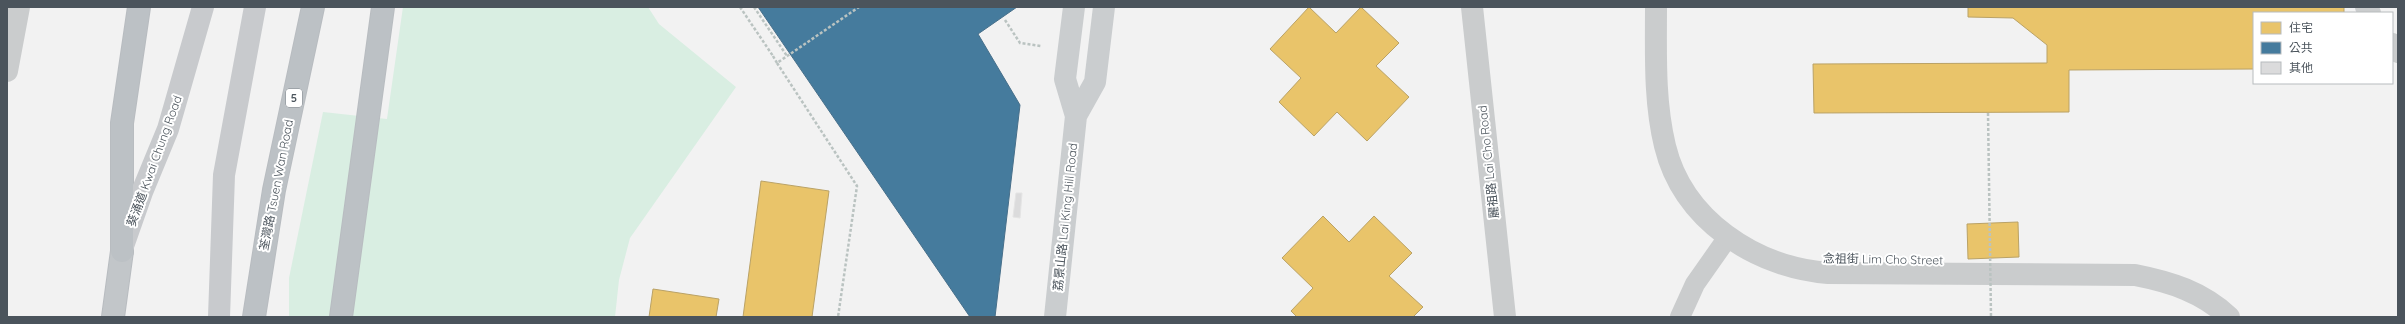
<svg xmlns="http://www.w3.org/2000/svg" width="2405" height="324" font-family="Quicksand,'Noto Sans TC',sans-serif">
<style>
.green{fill:#d9eee2}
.homes{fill:#e9c46a;stroke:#baa266}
.public{fill:#457b9d;stroke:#476f8a}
.building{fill:#dbdbdc;stroke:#e4e4e4}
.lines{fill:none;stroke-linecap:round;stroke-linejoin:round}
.trunk-casing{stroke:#b8bcc0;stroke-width:24}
.motorway-casing{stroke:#b8bcc0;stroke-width:24}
.path{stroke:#bac3c1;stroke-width:2.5;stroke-dasharray:3 2;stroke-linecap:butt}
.service{stroke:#cacccd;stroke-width:20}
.tertiary{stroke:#cacccd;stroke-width:22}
.secondary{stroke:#cacdcf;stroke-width:22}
.primary{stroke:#c8cacd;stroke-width:22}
.trunk{stroke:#c2c6c9;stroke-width:22}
.motorway{stroke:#bcc1c5;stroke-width:22}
.path-bridge{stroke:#bac3c1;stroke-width:2.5;stroke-dasharray:3 2;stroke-linecap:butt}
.labels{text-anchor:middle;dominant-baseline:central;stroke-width:4;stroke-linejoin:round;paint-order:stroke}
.shield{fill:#fff;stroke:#81878d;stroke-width:1}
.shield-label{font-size:11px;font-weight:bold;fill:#4b545c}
.street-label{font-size:12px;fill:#4b545c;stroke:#fff}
</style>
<rect width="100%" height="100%" fill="#f2f2f2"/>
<path class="green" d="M403,7H648L659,24L736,87L630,238L619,280L615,317H289V278L323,112L387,119Z"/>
<path class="homes" d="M1309,7L1336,33L1361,7L1399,43L1376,66L1409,97L1367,141L1337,112L1314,136L1279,102L1301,78L1270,49Z
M1968,7H2344V13H2254V69L2069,70V112L1814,113L1813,64L2047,63V45L2013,18L1968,17Z
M761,181L829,191L812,317H743Z
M1323,216L1349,242L1374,216L1412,253L1389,276L1423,307L1413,317H1297L1291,311L1313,288L1282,258Z
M2018,222L2019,257L1968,259L1967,224Z
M653,289L719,299L716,317H649Z"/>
<path class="public" d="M758,7H1017L978,34L1020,105L995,317H970Z"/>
<path class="building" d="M1016,193H1022L1020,218L1013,217Z"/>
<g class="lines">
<g class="trunk-casing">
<path id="trunk" d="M113,317L122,251"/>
</g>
<g class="motorway-casing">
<path id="motorway" d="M122,251V123L139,7
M254,317L274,190L313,7
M341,317L383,7"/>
</g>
<path class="path" d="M740,7L773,56
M754,7L787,56
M1005,20L1020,43L1041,46
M777,63L857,186L838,317"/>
<path class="service" d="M1680,317L1695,284L1728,237"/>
<path class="tertiary" d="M1472,7L1505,317
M1656,7C1656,53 1654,101 1665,146C1683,220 1755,267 1828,273L2135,275C2171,282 2202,292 2229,317
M2366,7L2370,13
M2392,44L2398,52
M7,71L19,7"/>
<path class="secondary" d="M1076,116L1095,82L1104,7
M1055,317L1076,116L1065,79L1074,7"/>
<path class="primary" d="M123,246L142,192L168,129L203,7
M219,317L224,175L255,7"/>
<use href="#trunk" class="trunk"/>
<use href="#motorway" class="motorway"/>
<path class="path-bridge" d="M773,56L777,63L859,7
M1988,113L1991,317"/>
</g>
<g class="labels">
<rect class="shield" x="286" y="89" width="16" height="18" rx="3"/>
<g class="shield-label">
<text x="294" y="98">5</text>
</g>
<g class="street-label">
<text transform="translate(154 161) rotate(-70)">葵涌道 Kwai Chung Road</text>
<text transform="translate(1488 162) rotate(-96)">麗祖路 Lai Cho Road</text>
<text transform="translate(276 185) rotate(-79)">荃灣路 Tsuen Wan Road</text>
<text transform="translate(1065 217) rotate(-84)">荔景山路 Lai King Hill Road</text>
<text transform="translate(1883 259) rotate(1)">念祖街 Lim Cho Street</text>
</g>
</g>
<rect width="2405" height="324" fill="none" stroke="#4b545c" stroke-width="16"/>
<rect x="2253" y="12" width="140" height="72" fill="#ffffff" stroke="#b7bbbe"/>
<rect x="2261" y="22" width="20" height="12" fill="#e9c46a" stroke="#b7bbbe"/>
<text x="2289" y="32" font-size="12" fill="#4b545c">住宅</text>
<rect x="2261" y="42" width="20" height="12" fill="#457b9d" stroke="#b7bbbe"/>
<text x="2289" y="52" font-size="12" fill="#4b545c">公共</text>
<rect x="2261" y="62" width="20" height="12" fill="#dbdbdc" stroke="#b7bbbe"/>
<text x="2289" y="72" font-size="12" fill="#4b545c">其他</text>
</svg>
